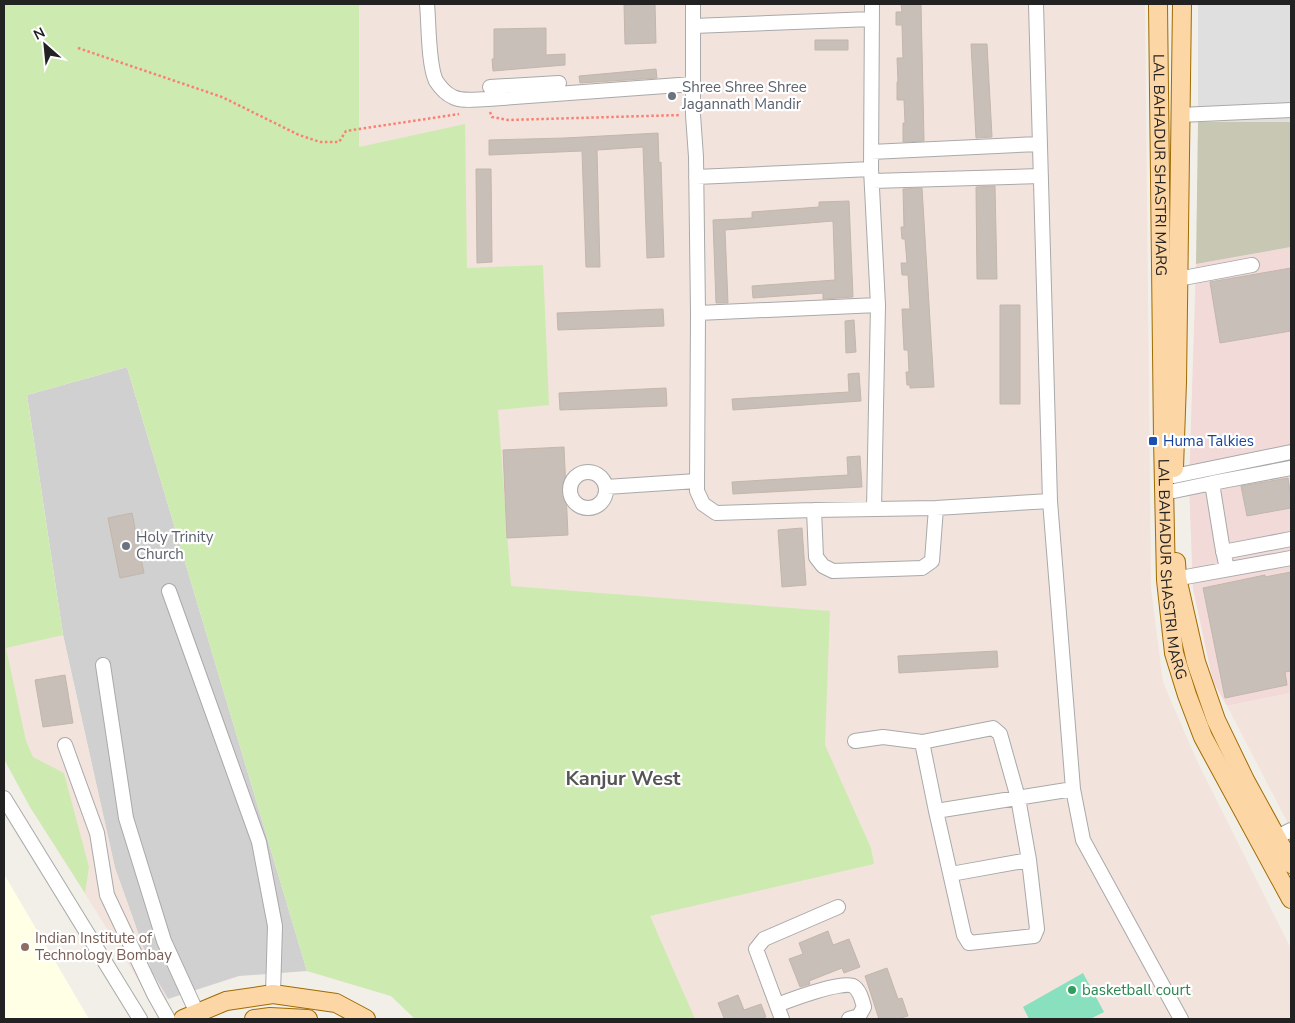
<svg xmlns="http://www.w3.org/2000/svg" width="1295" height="1023" font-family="'Nunito Sans',sans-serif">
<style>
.residential{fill:#e0dfdf}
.commercial{fill:#f2dad9}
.education{fill:#ffffe5}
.religious{fill:#d0d0d0}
.military{fill:#f3e3dd}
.construction{fill:#c7c7b4}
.grass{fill:#cdebb0}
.pitch{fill:#88e0be}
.building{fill:#c7bfb8;stroke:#c4b6ab}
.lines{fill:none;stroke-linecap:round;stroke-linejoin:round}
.minor-casing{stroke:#a9a9a9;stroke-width:16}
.major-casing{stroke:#a06b00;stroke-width:20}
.path{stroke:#fa8072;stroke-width:2.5;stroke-dasharray:2.5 2.5;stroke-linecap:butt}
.minor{stroke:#fff;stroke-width:14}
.major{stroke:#fcd6a4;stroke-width:18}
.worship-dot{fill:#6b7280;stroke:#fff;stroke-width:2}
.transit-dot{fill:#1a4fb4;stroke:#fff;stroke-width:2}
.education-dot{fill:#8d6e63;stroke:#fff;stroke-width:2}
.leisure-dot{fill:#2e9e5b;stroke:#fff;stroke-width:2}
.labels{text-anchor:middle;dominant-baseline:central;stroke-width:4.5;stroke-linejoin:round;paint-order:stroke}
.worship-label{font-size:15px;fill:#5b616d;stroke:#fff;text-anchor:start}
.street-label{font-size:15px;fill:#222;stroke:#fff}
.transit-label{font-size:15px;fill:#164399;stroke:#fff;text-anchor:start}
.education-label{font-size:15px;fill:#785e54;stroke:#fff;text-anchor:start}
.leisure-label{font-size:15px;fill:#27864d;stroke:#fff;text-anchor:start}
.district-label{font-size:20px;font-weight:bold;fill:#555;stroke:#fff}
</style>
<rect width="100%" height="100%" fill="#f2efe9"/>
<path class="residential" d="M1198,4H1291V122H1198Z"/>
<path class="commercial" d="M1291,247V693L1227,706L1213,682L1193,589L1189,485L1196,264Z"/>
<path class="education" d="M4,874L89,1019H4Z"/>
<path class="religious" d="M127,367L307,971L239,976L168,999L152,972L115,868L63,635L27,395Z"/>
<path class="military" d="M4,4H1145L1151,588L1163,682L1197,761L1291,949V1019H415L391,996L307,971L127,367L27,395L63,635L115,868L152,972L168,999L153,1005L106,927L30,807L4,759Z
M1291,693V829L1227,706Z"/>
<path class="construction" d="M1198,122H1291V247L1196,264Z"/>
<path class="grass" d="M4,4H359V147L465,124L467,268L543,265L549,405L498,410L511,586L830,611L825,745L871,848L874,864L650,916L695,1019H415L391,996L307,971L127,367L27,395L63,635L6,648L26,741L33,757L64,773L89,867L85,893L30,807L4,759Z"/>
<path class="pitch" d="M1083,973L1104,1012L1090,1019H1029L1023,1007Z"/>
<path class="building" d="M655,4L656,43L625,44L624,5Z
M901,4H921L924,141L903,142V123H905L904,100H897V82H898L897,58H903L902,25H896V12H902Z
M546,28V55L565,54V65L493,71L492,59H494V29Z
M815,40H848V50H815Z
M971,44H987L992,137L976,138Z
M656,69L657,78L580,83L579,76Z
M658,133L659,163L661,162L664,257L647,258L643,147L597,150L600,267H586L582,151L489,155V140L565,138Z
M476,169H491L492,262L477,263Z
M995,186L997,279H977L976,187Z
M922,188L934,387L910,388V385H907L906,372H909L908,350H904L902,309H910L908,275H902L901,263H907L905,239H902L901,227H904L903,189Z
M849,201L853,297L823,299V293L753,298L752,286L835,280L833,221L725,230L728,303H716L713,220L752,218V212L819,207V202Z
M1291,268V331L1220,343L1210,282Z
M1000,305H1020V404H1000Z
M663,309L664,326L558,330L557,313Z
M854,320L856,352L846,353L845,321Z
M859,373L861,401L733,410L732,399L849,392L848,374Z
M666,388L667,406L560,410L559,393Z
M564,447L568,535L507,538L503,450Z
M860,456L862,487L733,494L732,482L848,475L847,457Z
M1288,478L1291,497V508L1247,516L1241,486Z
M132,513L144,573L120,578L108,518Z
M802,528L806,585L782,587L778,530Z
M1291,572V671L1285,672L1287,685L1225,698L1203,588L1265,575V577Z
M997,651L998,667L899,673L898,656Z
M65,675L73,723L43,727L35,680Z
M828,931L833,945L849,939L860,967L844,973L842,968L809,981L810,984L800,987L789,959L803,954L799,943Z
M887,968L898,999L902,998L908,1016L898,1019H879L865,976Z
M738,995L744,1010L761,1004L766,1017L759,1019H723L724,1018L718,1003Z"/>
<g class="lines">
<g class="minor-casing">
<path id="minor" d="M427,4C429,24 428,64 436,81C440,87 446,94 453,97C463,102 477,99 488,99L693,84
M693,4V115L696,157L698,313L697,491L703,504L716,513L814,510L936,508L1050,501
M872,4L871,169L878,305L874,509
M1036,4L1050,501L1073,789L1083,840L1181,1019
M693,26L872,19
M490,87L559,83
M1180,115L1291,110
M871,152L1039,144
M696,177L871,169
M872,181L1041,176
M1178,279L1252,265
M698,313L878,305
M570 490a18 18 0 1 1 36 0a18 18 0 1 1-36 0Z
M1174,476L1291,452
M606,487L697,481
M1174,491L1212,483
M814,510L816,557L823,566L833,571L922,568L932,561L936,508
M1223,552L1291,539
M1227,569L1222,545L1212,483L1291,468
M1169,580L1291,558
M169,591L259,842L275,926L273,994
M103,665L126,818L164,941L197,1013
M855,741L883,737L922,742
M65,745L97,833L107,895L154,994L168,1019
M4,798L140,1019
M936,811L964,935L969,943L1034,936L1037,929L1029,860L1018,798L1000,734L993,728L922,742L936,811L1073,789
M1277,837L1291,830
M951,874L1029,860
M777,1005C790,1000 843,980 853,986C860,990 862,1000 864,1007L859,1016L849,1019
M782,1019L756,949L764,939L838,907"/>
</g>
<g class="major-casing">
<g id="major">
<path id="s1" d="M1158,4L1163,439L1166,580L1174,653L1187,695L1203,737L1291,899"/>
<path d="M1174,468L1177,382L1182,4"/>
<path d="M1176,562L1177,578L1196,662L1216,720L1245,780L1291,864"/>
<path d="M183,1019L226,1001L273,994L336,1003L366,1019"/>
<path d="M254,1019L270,1017L308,1019"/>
</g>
</g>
<path class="path" d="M78,48L222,97L299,135L320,142H339L346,131L459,114
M490,112L492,117L508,120L681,115"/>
<use href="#minor" class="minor"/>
<use href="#major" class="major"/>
</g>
<g class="worship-dot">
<circle cx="672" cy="96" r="5"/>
<circle cx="126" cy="546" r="5"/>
</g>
<rect class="transit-dot" x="1148" y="436" width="10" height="10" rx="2.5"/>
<circle class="education-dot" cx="25" cy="947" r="5"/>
<circle class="leisure-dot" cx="1072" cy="990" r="5"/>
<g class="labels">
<g class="worship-label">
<text x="682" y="87">Shree Shree Shree<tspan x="682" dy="17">Jagannath Mandir</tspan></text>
<text x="136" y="537">Holy Trinity<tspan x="136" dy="17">Church</tspan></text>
</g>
<g class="street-label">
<text stroke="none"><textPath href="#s1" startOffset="161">LAL BAHADUR SHASTRI MARG</textPath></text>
<text stroke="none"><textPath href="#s1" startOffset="566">LAL BAHADUR SHASTRI MARG</textPath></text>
</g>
<g class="transit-label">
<text x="1163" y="441">Huma Talkies</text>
</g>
<g class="education-label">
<text x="35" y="938">Indian Institute of<tspan x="35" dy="17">Technology Bombay</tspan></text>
</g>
<g class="leisure-label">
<text x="1082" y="990">basketball court</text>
</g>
<g class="district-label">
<text x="623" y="778">Kanjur West</text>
</g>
</g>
<rect width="1295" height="1023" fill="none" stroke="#222222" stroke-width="10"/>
<g transform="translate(45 45) rotate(333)" stroke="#ffffff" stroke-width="4" paint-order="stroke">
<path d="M0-4L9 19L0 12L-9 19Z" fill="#222222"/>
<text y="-8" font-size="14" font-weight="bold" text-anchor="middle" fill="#222222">N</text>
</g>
</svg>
